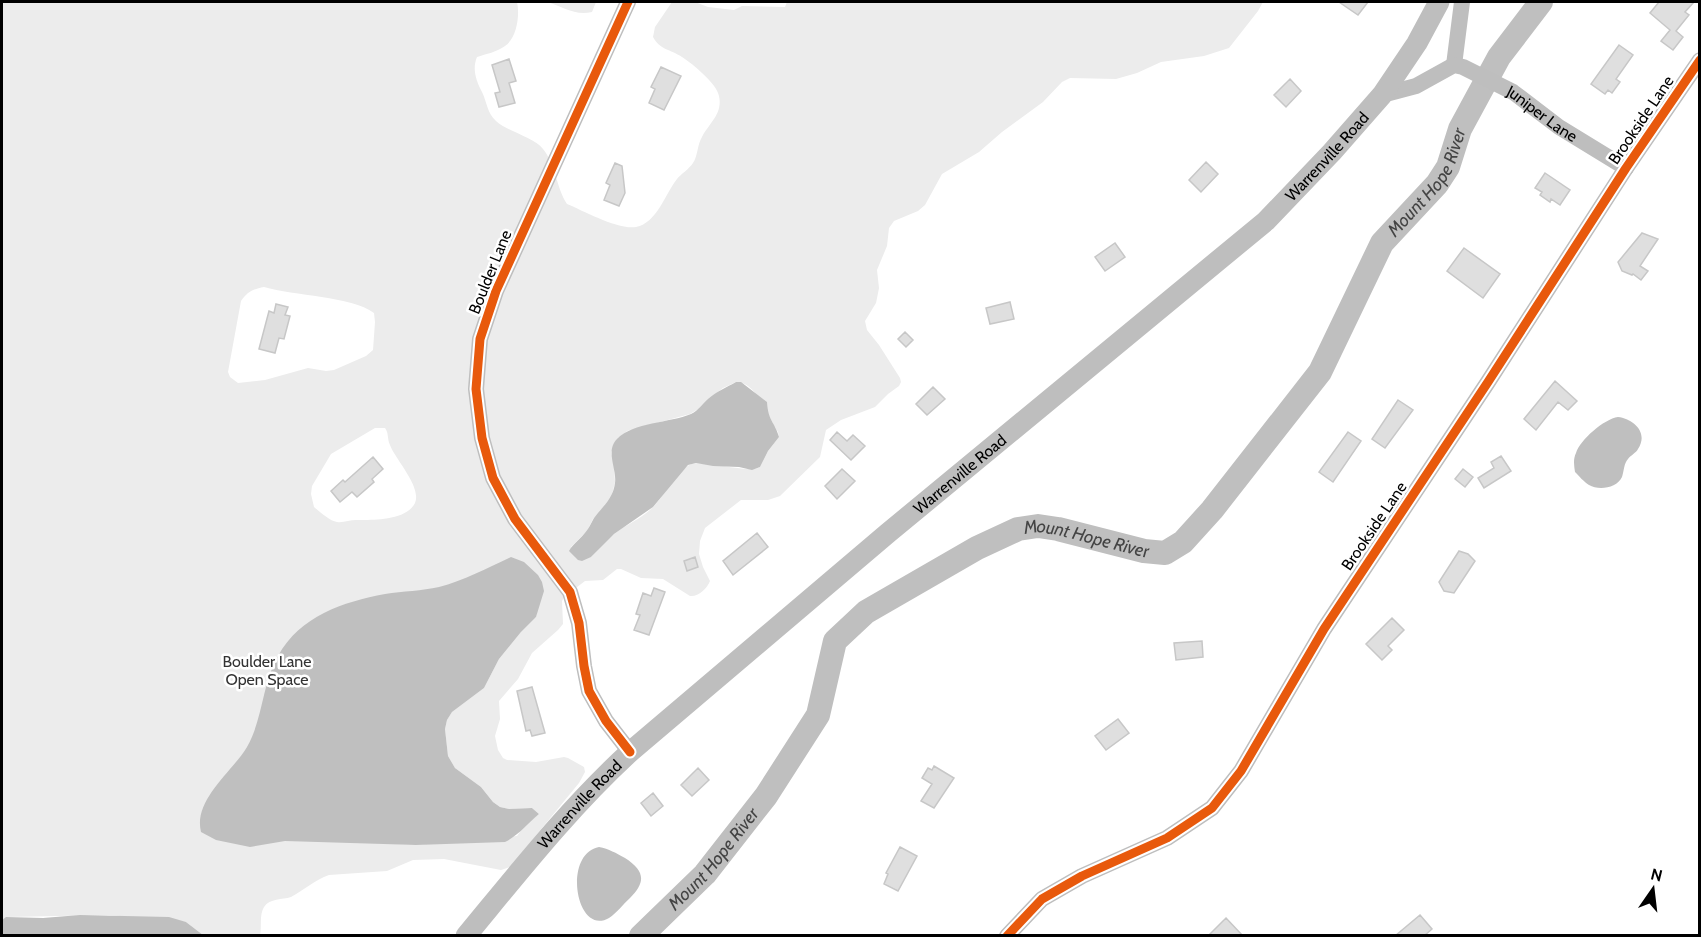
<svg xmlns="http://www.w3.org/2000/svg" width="1701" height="937" font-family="Cabin,sans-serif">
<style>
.green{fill:#ececec;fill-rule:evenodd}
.water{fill:#bfbfbf}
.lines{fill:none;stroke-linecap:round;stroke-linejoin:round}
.river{stroke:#bfbfbf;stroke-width:24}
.building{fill:#dfdfdf;stroke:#c7c7c7;stroke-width:1.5}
.minor{stroke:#bebebe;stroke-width:16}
.major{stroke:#bebebe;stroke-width:21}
.cycleway-casing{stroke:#fff;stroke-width:13}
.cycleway{stroke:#e8590c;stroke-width:9}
.labels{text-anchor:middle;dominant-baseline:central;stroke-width:5;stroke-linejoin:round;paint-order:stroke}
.street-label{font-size:16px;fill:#000;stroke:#fff}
.park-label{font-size:16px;fill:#333;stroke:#fff}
.water-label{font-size:18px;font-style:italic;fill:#444;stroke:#fff}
</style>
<rect width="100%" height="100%" fill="#fff"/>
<path class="green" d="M2,2H517C520,15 517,38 505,46C497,52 486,54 477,57C472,69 476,81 482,92C487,102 487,113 496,121C508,132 534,137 543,149C556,165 556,187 567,204C584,211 618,230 636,227C657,223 665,194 677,179C681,174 689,169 693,163C698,156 697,145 702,137C709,123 723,114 719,96C717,84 693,64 682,57C670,49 660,50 653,37L655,27L672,2H695L708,7L734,10L742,6L785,7L787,2H1263L1258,11L1229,48L1204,56L1161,62L1137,73L1116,79L1070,78L1062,82L1043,102L1002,132L979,152L942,174L925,205L918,211L894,221L889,228L887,246L877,270L879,288L876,303L865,321L867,330L879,345L900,378L901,382L899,386L888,394L875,407L841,420L826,430L820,457L780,496L768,500H741L705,528L700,541L699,554L703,567L710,581C707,589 698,597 690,596L663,579L641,578L621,569H617L603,580L585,581L564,597L562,601L563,624L558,630L532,653L518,679L499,701L500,719L495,736L498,750L503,758L507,760L536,762L564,757L568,758L584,767L585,772L579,783L510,867L501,870L444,859L413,860L387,871L329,875C315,880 304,890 291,897C282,900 270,898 264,907C259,915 262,927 260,935H203L186,922L109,915L7,917L2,920ZM264,287C294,296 351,296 374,313L375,322L373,350L366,356L334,370L326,371L308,368L265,380L238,383L230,377L228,372L241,301C247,292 253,289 264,287ZM736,382C757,382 768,417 778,432L779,437L768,451L760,467C749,474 706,460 692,464C679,467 665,494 655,505C643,518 627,524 614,534C605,541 598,550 591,557L571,547L587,531L593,519L611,499L615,482L614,465L611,452L627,431L690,414L700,408L709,399L723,388ZM375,428H385C389,433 387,439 390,445C395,459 422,487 415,503C406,521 372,520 356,520C350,520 343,523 337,522C330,521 320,512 314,507L311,494L312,486L331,454ZM542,583L536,617L521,632L499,659L484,688L452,712L447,720L445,729L448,756L455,768L481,787L493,802L500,807L509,809L532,808L539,814L525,825L517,836L416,845L356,842Z
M548,2H596L592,12C575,16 563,7 548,2Z"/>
<path class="water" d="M736,382H741L767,402C768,421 775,422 779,437L768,451L760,467L752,470L739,467L713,466L696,463L688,465L653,507L614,534L591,557L582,561L578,560L569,551C573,544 579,540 584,534C589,529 591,523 594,518C603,506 613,499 615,483C617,469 605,451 617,439C633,422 670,423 691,414C699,410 702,404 708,399C716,392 727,387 736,382Z
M1618,417C1633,419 1649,432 1638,449C1636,453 1631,455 1628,459C1624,463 1624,471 1622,477C1617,488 1599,491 1589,485C1584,482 1579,476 1575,472C1574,466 1573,459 1576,453C1580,440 1604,419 1618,417Z
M511,557L524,562L538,575L542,582L544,591L536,617L521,632L499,659L484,688L452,712L447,720L445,729L448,756L455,768L481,787L493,802L500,807L509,809L532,808L539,814C527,824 519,835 505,842L416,845L285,841L250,847L216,840L201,832C193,800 232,772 247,747C263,719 262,684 278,656C300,616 343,602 385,594C403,591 422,591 439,587C463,581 489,567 511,557Z
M599,847C609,849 616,853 625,858C645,871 646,882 630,898C623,904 617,913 609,918C576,937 562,854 599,847Z
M80,915L169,917L186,922L203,935H2V920L6,917L43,918Z"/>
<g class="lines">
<path class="river" id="s1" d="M641,936L705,874L766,796L818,715L835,641L866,612L977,548L1018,529L1038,526L1058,529L1144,551L1165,553L1183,542L1212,510L1320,372L1382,243L1437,184L1448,167L1460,129L1499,57L1541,2"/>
</g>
<path class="building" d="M1339,2H1368L1358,15Z
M1659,2H1694L1685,12L1689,15L1676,31L1683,37L1673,50L1661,41L1670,30L1650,13Z
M1619,45L1633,55L1616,79L1620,82L1612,93L1608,90L1605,94L1591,84Z
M509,59L516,81L509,83L515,103L499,107L495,93L500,92L492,65Z
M661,67L681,76L664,110L649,103L655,89L651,87Z
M1290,79L1301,91L1286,107L1274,95Z
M1206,162L1218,174L1201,192L1189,180Z
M615,163L622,166L625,193L619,206L604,200L610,185L606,183Z
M1545,173L1570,190L1560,205L1551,199L1550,202L1540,195L1542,192L1535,188Z
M1642,233L1658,239L1640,266L1648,271L1641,280L1633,274L1632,275L1622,271L1618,262Z
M1115,243L1125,257L1105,271L1095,257Z
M1464,248L1500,274L1483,298L1447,271Z
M1010,302L1014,319L990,324L986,308Z
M276,304L288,307L285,315L290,316L284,339L279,338L275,353L259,349L269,311L274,313Z
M905,332L913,340L906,347L898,339Z
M1555,381L1577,401L1568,410L1558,402L1536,430L1524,419Z
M933,387L945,399L927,415L916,404Z
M1398,400L1413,410L1385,448L1372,439Z
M837,432L847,441L853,435L865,446L851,460L830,440Z
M1348,432L1361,441L1333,482L1319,472Z
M1501,456L1511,471L1484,488L1478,478L1494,468L1491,462Z
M373,457L383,469L372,479L374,482L357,497L352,492L340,502L331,491L343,480L345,482Z
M842,469L855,481L837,499L825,486Z
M1463,469L1473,477L1465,487L1455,479Z
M757,533L768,547L733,575L723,561Z
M1459,551L1468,554L1475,561L1454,593L1444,591L1439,582Z
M695,557L698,567L687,571L684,561Z
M654,588L665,592L649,635L634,630L640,615L636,614L643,593L651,596Z
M1392,618L1404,630L1388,646L1392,650L1382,660L1366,644Z
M1202,641L1203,657L1176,660L1174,643Z
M532,687L545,733L532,736L530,730L526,731L517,691Z
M1118,719L1129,733L1106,750L1095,736Z
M934,766L954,778L934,808L921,801L932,784L922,778L928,768L932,770Z
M698,768L709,780L692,796L681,785Z
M653,793L663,806L651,816L641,803Z
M900,847L917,856L898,891L884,884L888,874L886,873Z
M1420,915L1432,929L1424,936H1395Z
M1226,918L1243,936H1208Z"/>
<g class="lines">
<g class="minor">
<path d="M628,2L496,291L480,339L476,389L482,438L493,478L515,519L570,592L579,623L584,666L589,691L606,721L630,752"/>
<path d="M1454,65L1462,2"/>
<path id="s2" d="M1382,95L1416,86L1454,65L1463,67L1513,92L1559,127L1626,168"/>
<path d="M1007,936L1042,899L1082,876L1167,838L1212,808L1241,771L1324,629L1488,382L1626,168L1700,60"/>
</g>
<path class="major" id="s3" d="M466,936C519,872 569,808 630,752L888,533L1266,221L1332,152L1382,95L1417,43L1439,2"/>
<g class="cycleway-casing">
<path id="cycleway" d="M628,2L496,291L480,339L476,389L482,438L493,478L515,519L570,592L579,623L584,666L589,691L606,721L630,752
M1007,936L1042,899L1082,876L1167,838L1212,808L1241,771L1324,629L1488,382L1626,168L1700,60"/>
</g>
<use href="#cycleway" class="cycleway"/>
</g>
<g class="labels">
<g class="street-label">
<text stroke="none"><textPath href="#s2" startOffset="180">Juniper Lane</textPath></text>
<text transform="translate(1641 120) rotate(-56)">Brookside Lane</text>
<text stroke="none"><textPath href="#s3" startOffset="1164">Warrenville Road</textPath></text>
<text transform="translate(490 272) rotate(-68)">Boulder Lane</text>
<text stroke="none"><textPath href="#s3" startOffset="678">Warrenville Road</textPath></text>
<text transform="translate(1374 526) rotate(-56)">Brookside Lane</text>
<text stroke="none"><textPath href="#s3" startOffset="174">Warrenville Road</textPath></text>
</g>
<g class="park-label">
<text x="267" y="661">Boulder Lane<tspan x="267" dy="18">Open Space</tspan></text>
</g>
<g class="water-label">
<text stroke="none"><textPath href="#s1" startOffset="1186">Mount Hope River</textPath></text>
<text stroke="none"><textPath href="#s1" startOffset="646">Mount Hope River</textPath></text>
<text stroke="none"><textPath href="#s1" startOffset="106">Mount Hope River</textPath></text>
</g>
</g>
<rect width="1701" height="937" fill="none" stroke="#000000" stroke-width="6"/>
<g transform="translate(1653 889) rotate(14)" stroke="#ffffff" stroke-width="4.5" paint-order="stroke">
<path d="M0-4.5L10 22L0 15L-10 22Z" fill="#000000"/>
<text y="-9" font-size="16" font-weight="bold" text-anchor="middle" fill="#000000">N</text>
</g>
</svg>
